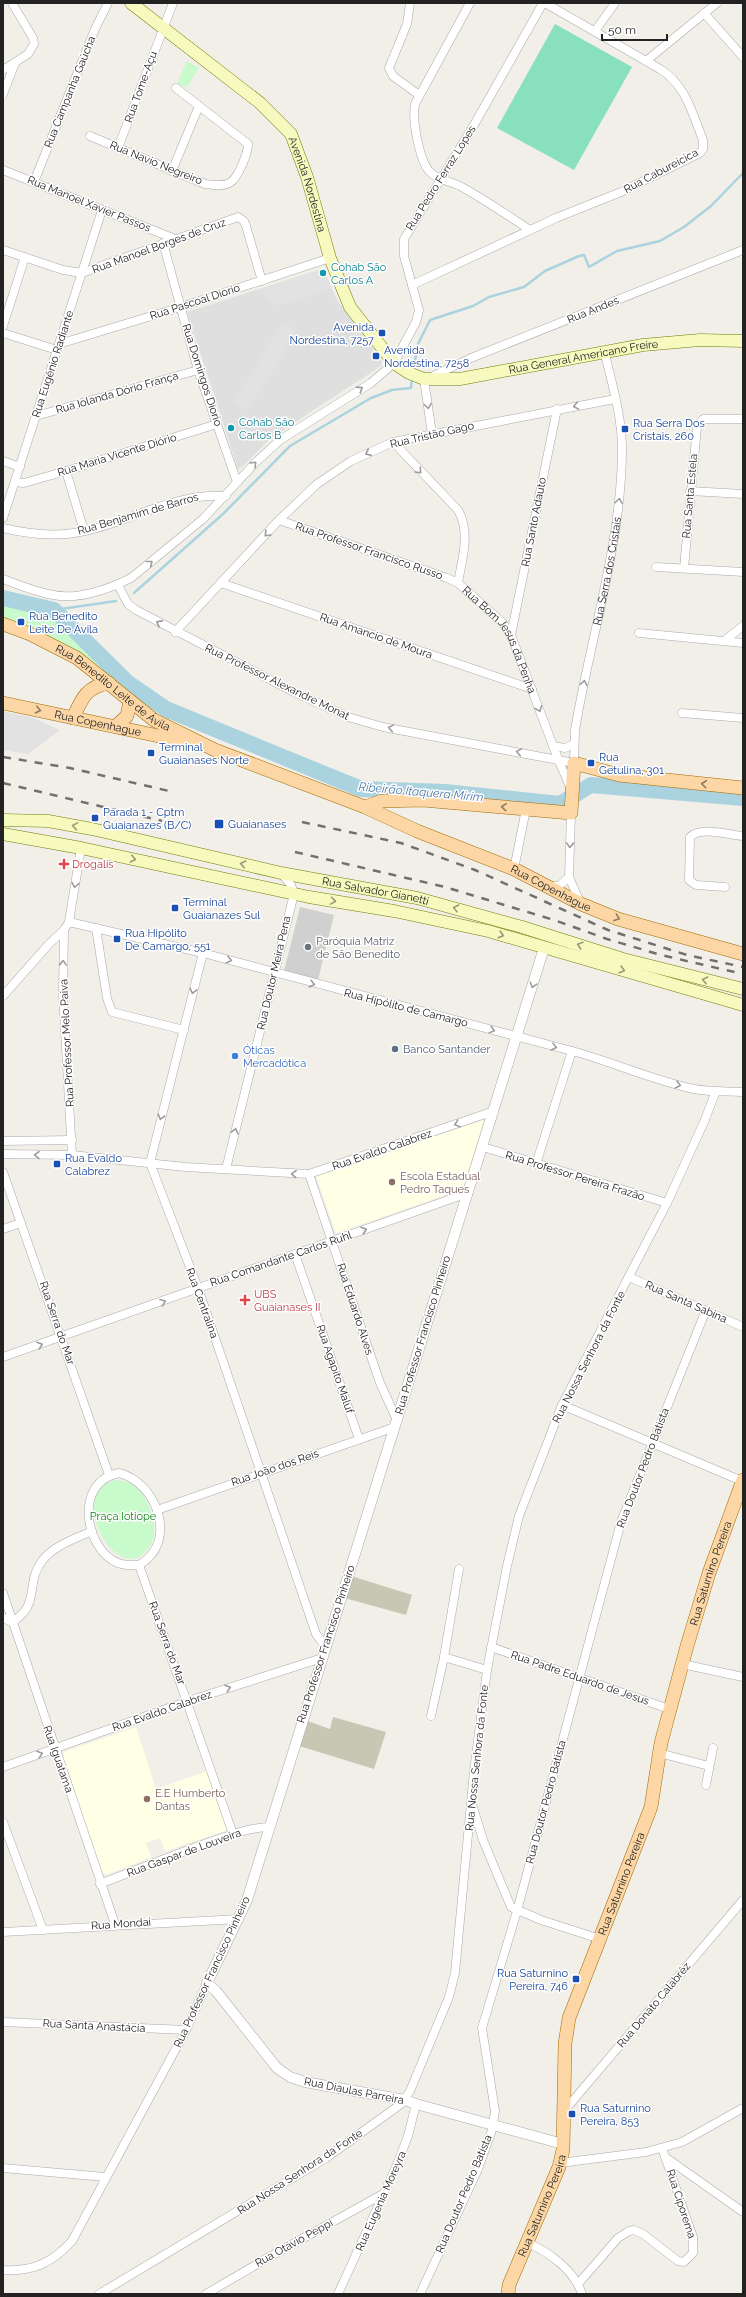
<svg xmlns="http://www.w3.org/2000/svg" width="746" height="2297" font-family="Raleway,sans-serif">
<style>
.residential{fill:#e0dfdf}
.education{fill:#ffffe5}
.religious{fill:#d0d0d0}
.construction{fill:#c7c7b4}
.park{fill:#c8facc}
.pitch{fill:#88e0be}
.parking{fill:#e2e2e2}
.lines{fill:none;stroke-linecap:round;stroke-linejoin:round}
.stream{stroke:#aad3df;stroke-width:2.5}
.river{stroke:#aad3df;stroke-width:16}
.minor-casing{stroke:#a9a9a9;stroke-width:9}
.tertiary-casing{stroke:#a9a9a9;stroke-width:11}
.secondary-casing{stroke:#707d05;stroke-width:13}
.primary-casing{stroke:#a06b00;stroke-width:14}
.minor{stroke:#fff;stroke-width:8}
.tertiary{stroke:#fff;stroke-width:10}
.secondary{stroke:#f7fabf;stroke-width:12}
.primary{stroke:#fcd6a4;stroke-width:13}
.rail{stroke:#707070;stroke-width:2.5;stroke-dasharray:8 8;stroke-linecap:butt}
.oneway{stroke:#9c9c9c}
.oneway2{stroke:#8f7c63}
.oneway3{stroke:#979978}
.culture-dot{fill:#0f9aa8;stroke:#fff;stroke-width:1.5}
.transit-dot{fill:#1a4fb4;stroke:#fff;stroke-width:1.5}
.health-dot{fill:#e0444e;stroke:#fff;stroke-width:1.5}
.worship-dot{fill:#6b7280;stroke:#fff;stroke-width:1.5}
.service-dot{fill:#5c6f8a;stroke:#fff;stroke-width:1.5}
.shop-dot{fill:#3f7fe0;stroke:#fff;stroke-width:1.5}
.education-dot{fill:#8d6e63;stroke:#fff;stroke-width:1.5}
.labels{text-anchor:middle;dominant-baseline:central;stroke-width:3;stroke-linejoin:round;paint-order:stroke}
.street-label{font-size:11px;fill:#222;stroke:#fff}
.culture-label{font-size:11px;fill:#0d838f;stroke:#fff;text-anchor:start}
.transit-label{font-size:11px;fill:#164399;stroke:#fff;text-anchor:start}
.health-label{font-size:11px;fill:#be3a42;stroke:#fff;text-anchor:start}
.worship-label{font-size:11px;fill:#5b616d;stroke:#fff;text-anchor:start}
.service-label{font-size:11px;fill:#4e5e75;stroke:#fff;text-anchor:start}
.shop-label{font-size:11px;fill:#366cbe;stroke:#fff;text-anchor:start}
.education-label{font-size:11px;fill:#785e54;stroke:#fff;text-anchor:start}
.park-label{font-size:11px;fill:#0c8416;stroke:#fff}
.water-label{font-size:12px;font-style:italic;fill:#4a7aab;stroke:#fff}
</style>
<rect width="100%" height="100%" fill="#f2efe9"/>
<path class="residential" d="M319,270L321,276L326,275L337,300L382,361L381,366L271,438L242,467L238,469L187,312Z"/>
<path class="education" d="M484,1120L463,1189L336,1233L316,1176Z
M136,1727L156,1789L207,1771L227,1829L225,1831L165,1851L160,1838L146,1843L151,1857L108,1874L102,1873L63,1757L64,1752Z"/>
<path class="religious" d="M300,907L334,915L318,980L284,971Z"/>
<path class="construction" d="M348,1575L412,1595L406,1615L341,1597Z
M333,1717L386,1732L374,1769L296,1745L302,1719L330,1729Z"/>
<path class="park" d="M187,61L199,68L187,87L177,84Z
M3,600L56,615L118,681L115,683L3,620Z
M117,1480C122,1481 128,1481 132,1484C146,1491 156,1520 154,1535C153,1541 150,1547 146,1551C116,1587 63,1489 117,1480Z"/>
<path class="pitch" d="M555,24L632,67L574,170L497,128Z"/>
<path class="parking" d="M319,270L321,276L326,275L332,289L276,306L267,300L263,288Z
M283,323L297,332L248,410L234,401Z
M3,711L34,718L60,730L28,754L3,750Z"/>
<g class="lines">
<path class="stream" d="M413,371L418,344L430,320L473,306L489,297L524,287L545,271L579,256L584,255L589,267L617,251L660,241L684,227L711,206L743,173
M391,390L411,388L412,378
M134,593L223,514L290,446L371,398L392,390
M54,610L116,601"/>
<path class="river" d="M3,598L54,610L127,682L166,709L361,789L445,792L560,804L591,785L743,798"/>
<g class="minor-casing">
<g id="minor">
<path d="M410,3L407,24L389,68L393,76L419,95"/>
<path d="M470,3L415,104C412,120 419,159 429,171C437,180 450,181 460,186C484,199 507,215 530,230"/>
<path d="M704,13L743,57"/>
<path d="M595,31L615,3"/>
<path d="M646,61L717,3"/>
<path d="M3,70L28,54L34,44L33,38L12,3"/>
<path d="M3,94L15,63"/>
<path d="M90,136L205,184C228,187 233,186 242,165C245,158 248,152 248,144L176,88"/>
<path d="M118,148L173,3"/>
<path d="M3,170L175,239"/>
<path d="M172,171L199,106"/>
<path d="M34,182L95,29L108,3"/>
<path d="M163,243L198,370L237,482"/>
<path d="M3,250L63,270L82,273L238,217L244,221L246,226L262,281"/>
<path d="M412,285L556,218L621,192L700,153L703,149V140C692,113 686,85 660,69L545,3"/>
<path d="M3,326L25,257"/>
<path d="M3,333L57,350"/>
<path d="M59,344L181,307L330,258"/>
<path d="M429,378L471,358L743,250"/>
<path d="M424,379L432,434"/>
<path d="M36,416L198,370"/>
<path id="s1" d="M393,442L458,510C471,533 462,559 458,583L502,622L511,635L558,759L571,789"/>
<path d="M3,461L20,467"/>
<path d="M66,471L84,531"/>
<path d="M15,482L24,483L66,471L217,424"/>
<path d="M690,491L743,494"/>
<path d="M3,518L102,210"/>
<path d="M279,520L447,578L458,583"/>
<path d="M3,528C28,534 59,537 85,531C132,521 177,492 226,496"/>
<path d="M656,567L743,572"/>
<path d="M684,568L697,427L703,419H743"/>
<path d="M3,579C19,585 36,592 53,595C78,600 109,589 131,578L203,519L256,462L280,440L371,383L394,363L416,322L419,310L404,256V239L474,125L543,3"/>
<path d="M221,583L532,689"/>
<path id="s2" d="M118,585L128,604L136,610L294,692L348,717L383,727L574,763L575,730C590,640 622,541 622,449C622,417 612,383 604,351"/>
<path d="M175,632L279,520L317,484L351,461L393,442L615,399"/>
<path d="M639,633L743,643"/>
<path d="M511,635L557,409"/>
<path d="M724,641L743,626"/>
<path d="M682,713L743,718"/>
<path d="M553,746L565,748L574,744"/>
<path d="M571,813L569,877L580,902"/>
<path d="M514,869L526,809"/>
<path d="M550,886H559L569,877"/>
<path d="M725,887L696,885L689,880L690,837C701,826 729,835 743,836"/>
<path d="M69,922L203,953L572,1051C613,1062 652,1080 694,1089C710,1092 727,1091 743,1092"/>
<path d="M96,928L107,998L112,1012L184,1030"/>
<path d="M64,930L63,994L72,1155"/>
<path d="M203,953L150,1163L198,1288L316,1634L325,1646"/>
<path d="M3,996L49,944L64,930L69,922L81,848"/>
<path d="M3,1141L72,1140"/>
<path d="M483,1147L667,1203"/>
<path d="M3,1154L72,1155L185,1167L309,1174L494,1111"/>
<path d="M536,1164L572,1051"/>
<path d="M226,1169L294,894L291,885L281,873"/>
<path d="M3,1172L109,1475"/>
<path d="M309,1174L380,1383L397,1420"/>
<path d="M3,1229L21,1223"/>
<path d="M295,1254L359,1439"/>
<path d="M629,1277L743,1327"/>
<path d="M3,1357L468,1193"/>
<path d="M562,1405L742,1481"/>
<path d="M119,1473C157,1482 179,1543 139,1565C132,1565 125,1566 118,1563C86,1551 72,1482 119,1473Z"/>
<path d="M157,1510L395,1427"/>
<path d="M139,1565L233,1834"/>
<path d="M3,1593L115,1924"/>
<path d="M3,1618L12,1622C41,1605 25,1583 42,1561C54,1545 75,1539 92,1531"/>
<path d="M491,1647L669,1709"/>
<path d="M444,1657L487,1670"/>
<path d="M682,1664L743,1677"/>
<path d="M431,1716L444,1657L459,1569"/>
<path d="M659,1753L709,1766"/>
<path d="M3,1767L188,1701L322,1658"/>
<path d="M706,1785L713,1748"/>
<path d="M473,1807L483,1840L511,1907L541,1920L600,1939"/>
<path d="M3,1822L43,1930"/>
<path d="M100,1884C136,1870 171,1856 207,1843C227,1836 247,1828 269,1827"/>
<path d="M3,1932L239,1919"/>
<path d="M3,2022L186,2030"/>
<path d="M565,2110L743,1900"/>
<path d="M665,2157L743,2212"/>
<path d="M560,2163L646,2152L682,2142L743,2108"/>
<path d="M3,2168L105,2177"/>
<path d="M528,2243C550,2253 574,2270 582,2294"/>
<path d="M3,2270C32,2272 52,2263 72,2241L186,2030L207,1983"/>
<path d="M578,2284L618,2238L629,2231L634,2230L643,2234L678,2261L684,2262L693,2253V2237L662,2148"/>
<path d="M99,2294L326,2158L401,2104L410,2091L449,1997L455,1973L474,1771L487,1670L507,1566L519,1516L562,1405L667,1203L704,1122L716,1091"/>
<path d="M206,2294L271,2256L383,2194"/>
<path d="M338,2294L396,2167L408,2136L416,2104"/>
<path d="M420,2294L478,2169L492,2130L495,2111L482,2028L517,1911L621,1522L706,1310"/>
</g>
</g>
<g class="tertiary-casing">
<path id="tertiary" d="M544,948L247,1900L207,1983L216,1991L277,2068L290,2077L305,2082L405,2100L416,2104L563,2144"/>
</g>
<g class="secondary-casing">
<g id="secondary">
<path id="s3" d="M131,3L260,103L291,134L307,177L330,258L350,307L394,363L409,373L424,379H460L643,345L700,340L743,341"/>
<path id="s4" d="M3,820L48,821L92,829L281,873L417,898L522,927L623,959L743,989"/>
<path d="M3,834L81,848L309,897L394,911L488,931L743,1005"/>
</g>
</g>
<g class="primary-casing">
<g id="primary">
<path id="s5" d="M3,624L30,634L77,658L154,720L215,750L365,807L417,831L514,869L581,904L618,919L743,954"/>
<path id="s6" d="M3,703L187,742"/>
<path d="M73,718C82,698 86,687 109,683"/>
<path d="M116,726L127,716L130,701"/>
<path d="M365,807L382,801L423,800L571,813L574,763L619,775L743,788"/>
<path id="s7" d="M508,2294L509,2285L559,2167L563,2150L565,2044L569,2018L651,1807L661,1743L687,1646L709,1573L743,1480"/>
</g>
</g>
<use href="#minor" class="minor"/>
<use href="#tertiary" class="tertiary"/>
<use href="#secondary" class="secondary"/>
<use href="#primary" class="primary"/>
<path class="rail" d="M3,757L70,768L169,791
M3,783L162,821
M302,822L401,843L475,870L608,930L687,955L743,967
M295,852L445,887L554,920L607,939L661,955L743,974"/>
</g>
<defs><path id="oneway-chevron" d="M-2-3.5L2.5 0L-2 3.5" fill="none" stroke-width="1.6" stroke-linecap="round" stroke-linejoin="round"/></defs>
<g class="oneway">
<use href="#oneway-chevron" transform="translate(360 389) rotate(-33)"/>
<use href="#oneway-chevron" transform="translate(428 406) rotate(82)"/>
<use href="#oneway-chevron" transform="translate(576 406) rotate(170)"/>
<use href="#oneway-chevron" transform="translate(368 453) rotate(156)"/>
<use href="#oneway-chevron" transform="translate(254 464) rotate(-45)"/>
<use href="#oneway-chevron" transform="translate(419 471) rotate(46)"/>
<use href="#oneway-chevron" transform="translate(619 501) rotate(-83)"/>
<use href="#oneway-chevron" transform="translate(267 534) rotate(133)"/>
<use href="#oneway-chevron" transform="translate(150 563) rotate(-38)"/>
<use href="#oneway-chevron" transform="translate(159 623) rotate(-152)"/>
<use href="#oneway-chevron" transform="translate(584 683) rotate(-79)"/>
<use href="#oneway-chevron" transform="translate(539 709) rotate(70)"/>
<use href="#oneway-chevron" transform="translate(391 728) rotate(-170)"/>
<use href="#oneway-chevron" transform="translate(519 752) rotate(-170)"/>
<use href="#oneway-chevron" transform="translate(570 845) rotate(92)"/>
<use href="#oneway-chevron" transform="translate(75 885) rotate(99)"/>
<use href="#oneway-chevron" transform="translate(229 960) rotate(14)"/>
<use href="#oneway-chevron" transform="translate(63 963) rotate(-88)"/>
<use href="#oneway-chevron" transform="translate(312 984) rotate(14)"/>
<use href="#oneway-chevron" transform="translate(533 985) rotate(107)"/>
<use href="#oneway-chevron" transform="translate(193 991) rotate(104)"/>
<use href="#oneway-chevron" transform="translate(492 1030) rotate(15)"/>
<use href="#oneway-chevron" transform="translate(554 1047) rotate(14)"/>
<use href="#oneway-chevron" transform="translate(678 1085) rotate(14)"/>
<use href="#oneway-chevron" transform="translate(161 1117) rotate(105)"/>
<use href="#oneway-chevron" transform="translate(457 1124) rotate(161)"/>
<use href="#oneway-chevron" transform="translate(235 1131) rotate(-76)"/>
<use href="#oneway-chevron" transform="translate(37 1155) rotate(-179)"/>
<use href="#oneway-chevron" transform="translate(294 1174) rotate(-177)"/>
<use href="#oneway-chevron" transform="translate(364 1230) rotate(-18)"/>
<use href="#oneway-chevron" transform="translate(163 1302) rotate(-21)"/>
<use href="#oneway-chevron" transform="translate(40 1345) rotate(-19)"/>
<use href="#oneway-chevron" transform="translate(228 1688) rotate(-19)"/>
<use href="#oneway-chevron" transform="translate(40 1754) rotate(-19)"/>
</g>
<g class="oneway2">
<use href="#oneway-chevron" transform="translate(38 710) rotate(12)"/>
<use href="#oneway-chevron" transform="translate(704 784) rotate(-174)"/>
<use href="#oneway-chevron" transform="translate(504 807) rotate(-175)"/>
<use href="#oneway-chevron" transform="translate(617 918) rotate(20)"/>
</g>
<g class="oneway3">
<use href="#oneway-chevron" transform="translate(75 826) rotate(-170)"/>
<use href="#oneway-chevron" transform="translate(133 859) rotate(12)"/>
<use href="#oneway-chevron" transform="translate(243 864) rotate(-167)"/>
<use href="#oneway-chevron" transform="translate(333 901) rotate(9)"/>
<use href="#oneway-chevron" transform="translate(456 908) rotate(-166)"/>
<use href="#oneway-chevron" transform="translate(501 935) rotate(16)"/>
<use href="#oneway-chevron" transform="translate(580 945) rotate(-162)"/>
<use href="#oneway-chevron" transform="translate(622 970) rotate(16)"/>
<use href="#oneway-chevron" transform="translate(705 980) rotate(-167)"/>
</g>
<g class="culture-dot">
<circle cx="323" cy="273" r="4"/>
<circle cx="231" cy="428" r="4"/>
</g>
<g class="transit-dot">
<rect x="378" y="329" width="8" height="8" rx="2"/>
<rect x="372" y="352" width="8" height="8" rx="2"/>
<rect x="621" y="425" width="8" height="8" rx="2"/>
<rect x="17" y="618" width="8" height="8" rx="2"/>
<rect x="147" y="749" width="8" height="8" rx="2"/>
<rect x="587" y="759" width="8" height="8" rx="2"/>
<rect x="91" y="814" width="8" height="8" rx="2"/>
<rect x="214" y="819" width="10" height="10" rx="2"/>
<rect x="171" y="904" width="8" height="8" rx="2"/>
<rect x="113" y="935" width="8" height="8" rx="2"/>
<rect x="53" y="1160" width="8" height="8" rx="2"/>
<rect x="572" y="1975" width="8" height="8" rx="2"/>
<rect x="568" y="2110" width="8" height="8" rx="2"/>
</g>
<g class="health-dot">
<path d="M62 858h4v4h4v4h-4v4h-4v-4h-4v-4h4z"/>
<path d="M243 1294h4v4h4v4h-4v4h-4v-4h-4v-4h4z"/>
</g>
<circle class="worship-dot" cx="308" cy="947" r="4"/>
<circle class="service-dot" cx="395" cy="1049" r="4"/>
<circle class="shop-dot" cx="235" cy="1056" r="4"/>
<g class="education-dot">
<circle cx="392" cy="1182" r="4"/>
<circle cx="147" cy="1799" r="4"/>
</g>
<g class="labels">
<g class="street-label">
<text transform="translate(141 87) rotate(-70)">Rua Tome-Açu</text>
<text transform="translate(70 92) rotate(-68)">Rua Campanha Gaúcha</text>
<text transform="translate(156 163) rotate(22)">Rua Navio Negreiro</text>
<text transform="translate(661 171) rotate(-28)">Rua Cabureicica</text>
<text transform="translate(441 178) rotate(-58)">Rua Pedro Ferraz Lopes</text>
<text stroke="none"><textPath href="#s3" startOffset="260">Avenida Nordestina</textPath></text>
<text transform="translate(89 204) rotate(22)">Rua Manoel Xavier Passos</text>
<text transform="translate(159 246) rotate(-20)">Rua Manoel Borges de Cruz</text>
<text transform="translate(195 302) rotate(-18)">Rua Pascoal Diorio</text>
<text transform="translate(593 310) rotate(-22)">Rua Andes</text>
<text stroke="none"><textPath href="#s3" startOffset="657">Rua General Americano Freire</textPath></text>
<text transform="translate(53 364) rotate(-72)">Rua Eugênio Radiante</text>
<text transform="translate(202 375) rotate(72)">Rua Domingos Diorio</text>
<text transform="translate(117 393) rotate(-16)">Rua Iolanda Dório França</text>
<text transform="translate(432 435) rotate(-13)">Rua Tristão Gago</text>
<text transform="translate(117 455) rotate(-17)">Rua Maria Vicente Diório</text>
<text transform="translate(690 496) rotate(-85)">Rua Santa Estela</text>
<text transform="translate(138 514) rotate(-16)">Rua Benjamim de Barros</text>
<text transform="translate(534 522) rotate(-79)">Rua Santo Adauto</text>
<text transform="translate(369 551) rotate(19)">Rua Professor Francisco Russo</text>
<text stroke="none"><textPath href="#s2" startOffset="695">Rua Serra dos Cristais</textPath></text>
<text transform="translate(376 636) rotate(19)">Rua Amancio de Moura</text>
<text stroke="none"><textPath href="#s1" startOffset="241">Rua Bom Jesus da Penha</textPath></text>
<text transform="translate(277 682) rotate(26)">Rua Professor Alexandre Monat</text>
<text stroke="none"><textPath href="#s5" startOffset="128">Rua Benedito Leite de Ávila</textPath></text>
<text stroke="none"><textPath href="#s6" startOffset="97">Rua Copenhague</textPath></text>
<text stroke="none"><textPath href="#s5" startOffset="612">Rua Copenhague</textPath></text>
<text stroke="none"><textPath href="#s4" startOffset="380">Rua Salvador Gianetti</textPath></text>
<text transform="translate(274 973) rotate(-77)">Rua Doutor Meira Pena</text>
<text transform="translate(406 1008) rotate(14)">Rua Hipólito de Camargo</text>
<text transform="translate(67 1043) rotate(-93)">Rua Professor Melo Paiva</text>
<text transform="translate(382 1150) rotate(-19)">Rua Evaldo Calabrez</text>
<text transform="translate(575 1176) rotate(17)">Rua Professor Pereira Frazão</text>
<text transform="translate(281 1259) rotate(-19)">Rua Comandante Carlos Ruhl</text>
<text transform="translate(686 1302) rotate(24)">Rua Santa Sabina</text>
<text transform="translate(202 1303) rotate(70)">Rua Centralina</text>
<text transform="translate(355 1309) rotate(72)">Rua Eduardo Alves</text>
<text transform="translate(57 1323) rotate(71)">Rua Serra do Mar</text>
<text transform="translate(423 1335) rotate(-73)">Rua Professor Francisco Pinheiro</text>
<text transform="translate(589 1357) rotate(-63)">Rua Nossa Senhora da Fonte</text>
<text transform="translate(335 1369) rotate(71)">Rua Agapito Maluf</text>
<text transform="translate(275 1468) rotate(-19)">Rua João dos Reis</text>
<text transform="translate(643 1468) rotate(-69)">Rua Doutor Pedro Batista</text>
<text stroke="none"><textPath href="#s7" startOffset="755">Rua Saturnino Pereira</textPath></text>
<text transform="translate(167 1643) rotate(70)">Rua Serra do Mar</text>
<text transform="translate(326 1644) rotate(-72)">Rua Professor Francisco Pinheiro</text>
<text transform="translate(580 1678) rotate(19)">Rua Padre Eduardo de Jesus</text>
<text transform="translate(162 1711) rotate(-19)">Rua Evaldo Calabrez</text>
<text transform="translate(477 1758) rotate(-84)">Rua Nossa Senhora da Fonte</text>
<text transform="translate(58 1759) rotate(71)">Rua Iguatama</text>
<text transform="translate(546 1802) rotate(-75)">Rua Doutor Pedro Batista</text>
<text transform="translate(184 1853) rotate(-20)">Rua Gaspar de Louveira</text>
<text stroke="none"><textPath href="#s7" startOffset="431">Rua Saturnino Pereira</textPath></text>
<text transform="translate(121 1924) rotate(-4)">Rua Mondai</text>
<text transform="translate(212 1972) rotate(-65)">Rua Professor Francisco Pinheiro</text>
<text transform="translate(654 2005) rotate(-50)">Rua Donato Calabrêz</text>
<text transform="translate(94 2026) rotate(3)">Rua Santa Anastácia</text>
<text transform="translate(354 2091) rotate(11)">Rua Diaulas Parreira</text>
<text transform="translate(300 2172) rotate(-33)">Rua Nossa Senhora da Fonte</text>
<text transform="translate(464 2194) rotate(-67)">Rua Doutor Pedro Batista</text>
<text transform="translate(381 2201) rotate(-66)">Rua Eugenia Moreyra</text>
<text transform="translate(681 2204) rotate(72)">Rua Ciporema</text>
<text stroke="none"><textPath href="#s7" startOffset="95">Rua Saturnino Pereira</textPath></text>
<text transform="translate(294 2243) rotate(-29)">Rua Otávio Peppi</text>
</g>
<g class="culture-label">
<text x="331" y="267">Cohab São<tspan x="331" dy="13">Carlos A</tspan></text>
<text x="239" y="422">Cohab São<tspan x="239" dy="13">Carlos B</tspan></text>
</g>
<g class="transit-label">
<text x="374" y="327" text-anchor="end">Avenida<tspan x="374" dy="13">Nordestina, 7257</tspan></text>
<text x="384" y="350">Avenida<tspan x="384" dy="13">Nordestina, 7258</tspan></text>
<text x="633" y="423">Rua Serra Dos<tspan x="633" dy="13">Cristais, 260</tspan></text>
<text x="29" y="616">Rua Benedito<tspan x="29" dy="13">Leite De Ávila</tspan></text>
<text x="159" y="747">Terminal<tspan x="159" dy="13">Guaianases Norte</tspan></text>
<text x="599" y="757">Rua<tspan x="599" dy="13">Getulina, 301</tspan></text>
<text x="103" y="812">Parada 1 - Cptm<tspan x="103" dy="13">Guaianazes (B/C)</tspan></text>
<text x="228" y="824">Guaianases</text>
<text x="183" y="902">Terminal<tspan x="183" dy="13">Guaianazes Sul</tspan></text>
<text x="125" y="933">Rua Hipólito<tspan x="125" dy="13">De Camargo, 551</tspan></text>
<text x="65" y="1158">Rua Evaldo<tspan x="65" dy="13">Calabrez</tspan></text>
<text x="568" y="1973" text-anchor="end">Rua Saturnino<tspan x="568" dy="13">Pereira, 746</tspan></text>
<text x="580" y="2108">Rua Saturnino<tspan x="580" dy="13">Pereira, 853</tspan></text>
</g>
<g class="health-label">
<text x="72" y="864">Drogalis</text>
<text x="254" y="1294">UBS<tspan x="254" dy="13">Guaianases II</tspan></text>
</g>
<g class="worship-label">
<text x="316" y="941">Paróquia Matriz<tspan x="316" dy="13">de São Benedito</tspan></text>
</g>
<g class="service-label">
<text x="403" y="1049">Banco Santander</text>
</g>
<g class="shop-label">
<text x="243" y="1050">Óticas<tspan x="243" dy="13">Mercadótica</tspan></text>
</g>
<g class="education-label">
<text x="400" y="1176">Escola Estadual<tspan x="400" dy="13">Pedro Taques</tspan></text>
<text x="155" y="1793">E.E Humberto<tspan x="155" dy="13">Dantas</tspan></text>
</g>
<g class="park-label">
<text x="123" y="1516">Praça Iotiope</text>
</g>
<g class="water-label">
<text transform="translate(421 792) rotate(5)">Ribeirão Itaquera Mirim</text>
</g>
</g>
<rect width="746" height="2297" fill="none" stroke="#222222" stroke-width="8"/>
<path d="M602 34v6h65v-6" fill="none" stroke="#222222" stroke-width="2"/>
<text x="608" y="34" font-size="12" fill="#222222" stroke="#ffffff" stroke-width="3" paint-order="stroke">50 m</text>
</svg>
